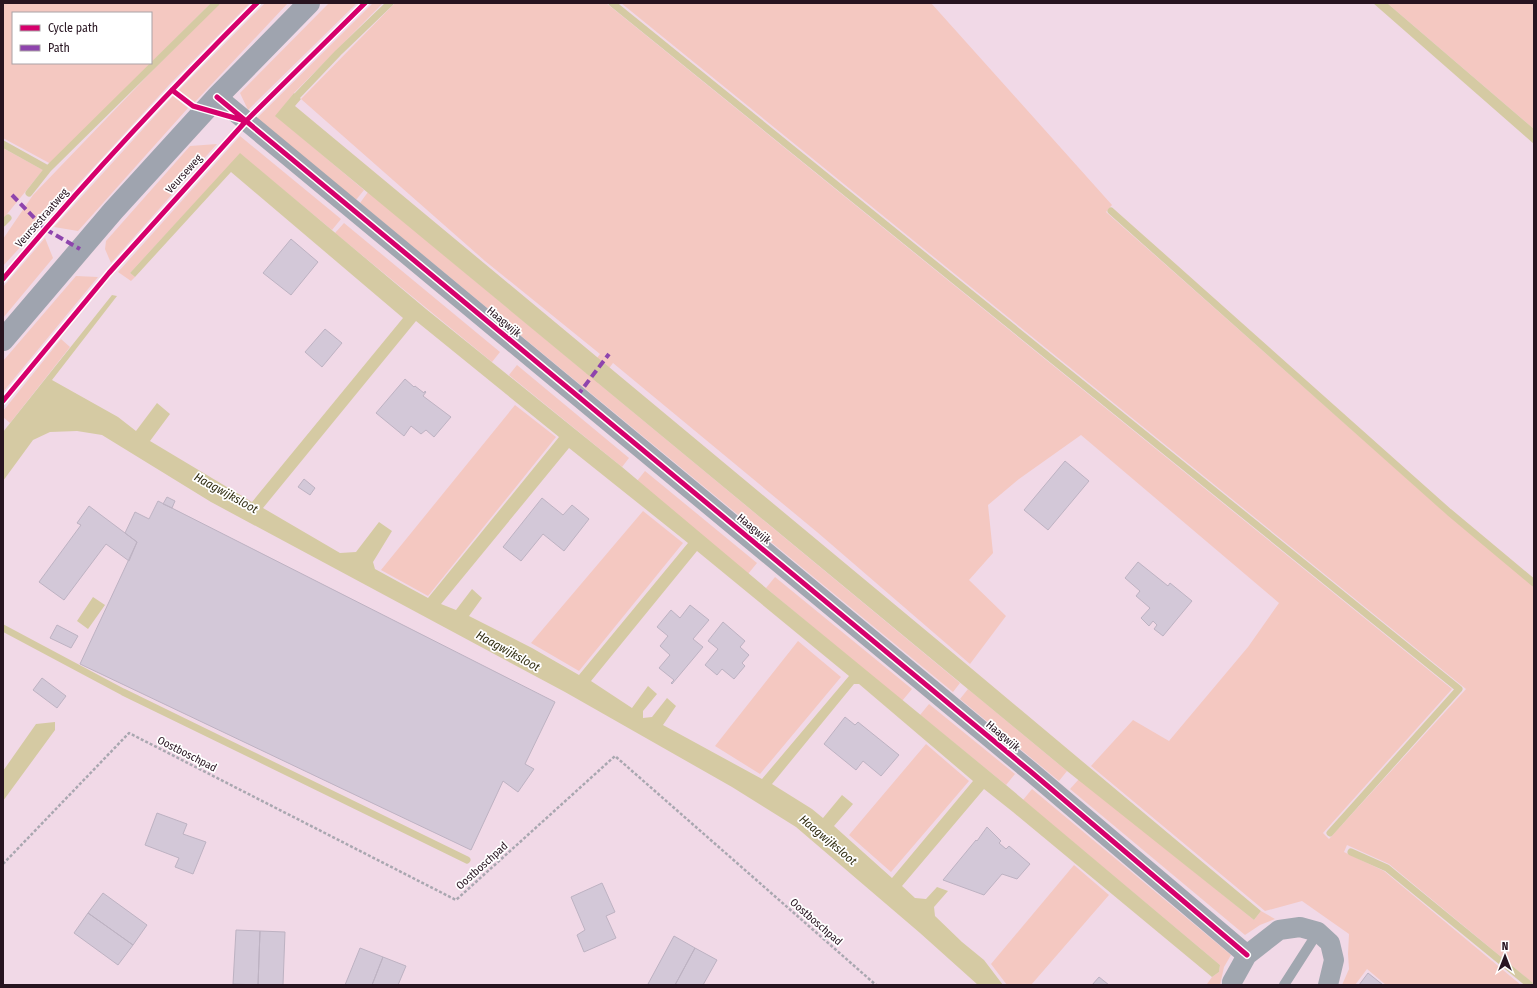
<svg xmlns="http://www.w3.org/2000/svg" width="1537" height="988" font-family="'Fira Sans Condensed',sans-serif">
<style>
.green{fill:#f4c8c1}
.water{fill:#d5caa3;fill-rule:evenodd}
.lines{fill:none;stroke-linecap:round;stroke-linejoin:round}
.stream{stroke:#d5caa3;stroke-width:7}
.building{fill:#d3c8d8;stroke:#bdb2c2}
.path{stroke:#a9a7b0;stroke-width:2.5;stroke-dasharray:3 2;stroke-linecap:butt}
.service{stroke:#a1a7b0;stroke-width:10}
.minor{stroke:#a1a7b0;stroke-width:20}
.secondary{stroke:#9fa4af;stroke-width:22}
.quiet{stroke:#8e44ad;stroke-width:4;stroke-dasharray:8 4;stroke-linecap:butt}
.cycleway-casing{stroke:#fff;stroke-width:8}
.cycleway{stroke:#d6006c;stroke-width:5}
.labels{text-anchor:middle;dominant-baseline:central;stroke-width:3.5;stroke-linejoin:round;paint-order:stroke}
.street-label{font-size:11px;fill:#271420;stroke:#fff}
.water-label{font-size:12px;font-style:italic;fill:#302d11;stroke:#fff}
</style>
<rect width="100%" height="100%" fill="#f1d9e7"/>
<path class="green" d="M3,3H211L151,63V13H13V63H151L51,164L3,138Z
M220,3H250L169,85L3,266V239L33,195L154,69Z
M265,3H288L194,103L179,90Z
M329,3H357L248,110L240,93Z
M373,3H383L294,93L276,116L364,190L356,200L256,119Z
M395,3H606L1452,689L1323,833L1329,839L1466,689L621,3H931L1112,205L1106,212L1448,515L1534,586V984L1389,864L1347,845L1344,852L1384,871L1521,985H1386L1367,969L1355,985H1342L1349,969L1348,954L1349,934L1302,901L1265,911L1091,766L1133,720L1169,741L1248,647L1279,603L1081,435L1019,479L988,505L993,553L969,580L1006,616L970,664L817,532L613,363L598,383L960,683L953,692L360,203L368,192L586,373L600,354L485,261L301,99Z
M1387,3H1534V129Z
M173,96L188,108L78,231L54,227Z
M240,136L341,219L332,230L240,154L130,273L135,277L131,281L118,272Z
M217,144L111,263L105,249L106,241L190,146Z
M3,148L43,170L3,219Z
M344,223L500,352L492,362L335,233Z
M45,238L53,258L3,318V287Z
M76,276L98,277L3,392V361Z
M61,339L70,347L10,423L3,417V411Z
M517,365L629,458L622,467L509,375Z
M515,405L556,437L428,596L381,570Z
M645,471L757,563L748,574L637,481Z
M643,511L683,543L579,671L531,643Z
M775,577L912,689L902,701L766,588Z
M798,641L841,677L760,774L715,746Z
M968,689L1067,771L1059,781L960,699Z
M929,704L1015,774L1006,785L920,715Z
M926,744L969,781L891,872L849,835Z
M1079,779L1254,920L1261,911L1275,919L1260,925L1245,935L1070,789Z
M1032,789L1231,955L1224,967L1220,985H1208L1207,984L1212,977L1219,972L1220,965L1023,800Z
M1074,865L1109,895L1031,985H1007L991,964Z"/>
<path class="water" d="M1373,3H1387L1534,129V144Z
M294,93L301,99L295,106L953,653L1261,911L1254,920L1067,771L275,116Z
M240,153L426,309L622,467L766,588L1006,785L1220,965L1219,972L1212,977L1013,812L984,789L902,886L915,898L926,899L937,887L948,891L934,907L935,916L962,942L984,960L1003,985H978L920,933L796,827L732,787L565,692L211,502L102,435L77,431L50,432L33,440L3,481V432L112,295L117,296L52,380L118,417L136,431L157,403L170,414L150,441L252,502L403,318L231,172L135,277L130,273ZM416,321L559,437L428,598L375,569L373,562L392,531L379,522L356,552L340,553L263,508ZM569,448L688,543L579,675L532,648L469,616L482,598L472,589L456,610L441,604ZM697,551L849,676L762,779L663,725L676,706L667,698L652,717L643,718V711L657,694L648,686L632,708L591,681ZM854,684H859L973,781L892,878L834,826L853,804L842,795L823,818L812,809L772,784Z
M93,597L105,605L88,629L77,621Z
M55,722V730L3,801V771L36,724Z"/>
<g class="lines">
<path class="stream" d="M612,3L1459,689L1330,833
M297,96L338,53L390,3
M3,144L48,169
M29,193L48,169L216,3
M1111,211L1449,512L1534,583
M3,223L8,218
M3,628L123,692L467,860
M1351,852L1387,868L1530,985"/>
</g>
<path class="building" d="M291,239L318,262L291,295L263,273Z
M325,329L342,343L322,367L305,352Z
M405,379L414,387L415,386L424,393L425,391L426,392L423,396L451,417L434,437L426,430L421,434L411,426L404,436L376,413Z
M1065,461L1089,481L1048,530L1024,510Z
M304,479L315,488L310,495L298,487Z
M167,497L175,501L172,508L163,504Z
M542,498L563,515L572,505L589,519L564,551L543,534L521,561L503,547Z
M158,501L555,702L525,764L534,769L518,792L503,781L471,850L80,664L137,542L125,533L135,512L149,519Z
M89,506L137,542L129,561L106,544L64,600L39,582L81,525L77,523Z
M1138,562L1168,586L1170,583L1192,601L1163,636L1154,629L1157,625L1153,621L1149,626L1141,618L1150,608L1136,596L1140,591L1125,578Z
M690,605L709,620L693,639L703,647L672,684L671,683L674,680L659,668L670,655L660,646L668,636L657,627L671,610L680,618Z
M723,622L745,641L740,647L749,655L742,663L745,666L734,679L722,669L717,675L705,665L718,649L708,641Z
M57,625L78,636L71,648L50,638Z
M42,678L66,696L57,708L33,690Z
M845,717L855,725L858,722L899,755L881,776L863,761L856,770L824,744Z
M157,813L187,824L183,834L206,842L193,874L175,867L179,858L145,845Z
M987,827L1001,841L999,843L1006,849L1009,846L1030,864L1017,879L1002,874L984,895L943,880L976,840L977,841Z
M602,883L615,912L606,916L616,938L584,952L577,935L585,930L571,897Z
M103,893L147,925L133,945L88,913Z
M88,913L133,945L118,965L74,933Z
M236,930L260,931L258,985L233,984Z
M260,931L285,932L283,985H258Z
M674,936L695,948L675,985H650L648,984Z
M360,948L383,957L372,985H345Z
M695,948L717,960L703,985H675Z
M383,957L406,966L398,985H372Z
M1368,973L1383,985H1359Z
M1099,977L1109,985H1092Z"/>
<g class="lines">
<path class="path" d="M3,864L129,733L456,900L615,756L876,985"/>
<path class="service" d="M1284,985L1318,932"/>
<path class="minor" d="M217,97L1030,771L1247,955
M1232,985V982L1247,955L1279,930L1300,927L1318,932L1330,943L1334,960L1328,985"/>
<path class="secondary" d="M3,340L113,211L217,97L309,3"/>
<path class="quiet" d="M12,195L45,229L80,249
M577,396L609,354"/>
<g class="cycleway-casing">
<path id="cycleway" d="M172,90L193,106L242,120
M217,97L1030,771L1247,955
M3,279C83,183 169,91 257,3
M3,401L109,273L246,121L365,3"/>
</g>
<use href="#cycleway" class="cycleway"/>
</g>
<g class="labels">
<g class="street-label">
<text transform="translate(184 174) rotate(-48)">Veurseweg</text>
<text transform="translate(42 218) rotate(-49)">Veursestraatweg</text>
<text transform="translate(504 322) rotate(40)">Haagwijk</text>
<text transform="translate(754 529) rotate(40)">Haagwijk</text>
<text transform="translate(1003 736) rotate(40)">Haagwijk</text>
<text transform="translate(187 754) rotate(27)">Oostboschpad</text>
<text transform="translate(482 866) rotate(-42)">Oostboschpad</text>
<text transform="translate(816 922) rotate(41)">Oostboschpad</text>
</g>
<g class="water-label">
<text transform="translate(226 493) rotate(29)">Haagwijksloot</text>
<text transform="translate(508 651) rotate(29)">Haagwijksloot</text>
<text transform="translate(828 840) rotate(40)">Haagwijksloot</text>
</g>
</g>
<rect width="1537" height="988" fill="none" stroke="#271420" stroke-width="8"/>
<rect x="12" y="12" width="140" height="52" fill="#ffffff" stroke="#a9a1a6"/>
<rect x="20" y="25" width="20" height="6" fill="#d6006c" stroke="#a9a1a6"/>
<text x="48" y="32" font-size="12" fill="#271420">Cycle path</text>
<rect x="20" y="45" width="20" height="6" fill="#8e44ad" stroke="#a9a1a6"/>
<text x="48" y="52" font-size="12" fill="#271420">Path</text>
<g transform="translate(1505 956)" stroke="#ffffff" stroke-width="3" paint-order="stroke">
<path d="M0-3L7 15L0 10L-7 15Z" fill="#271420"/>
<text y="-6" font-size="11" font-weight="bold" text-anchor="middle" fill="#271420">N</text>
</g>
</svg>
